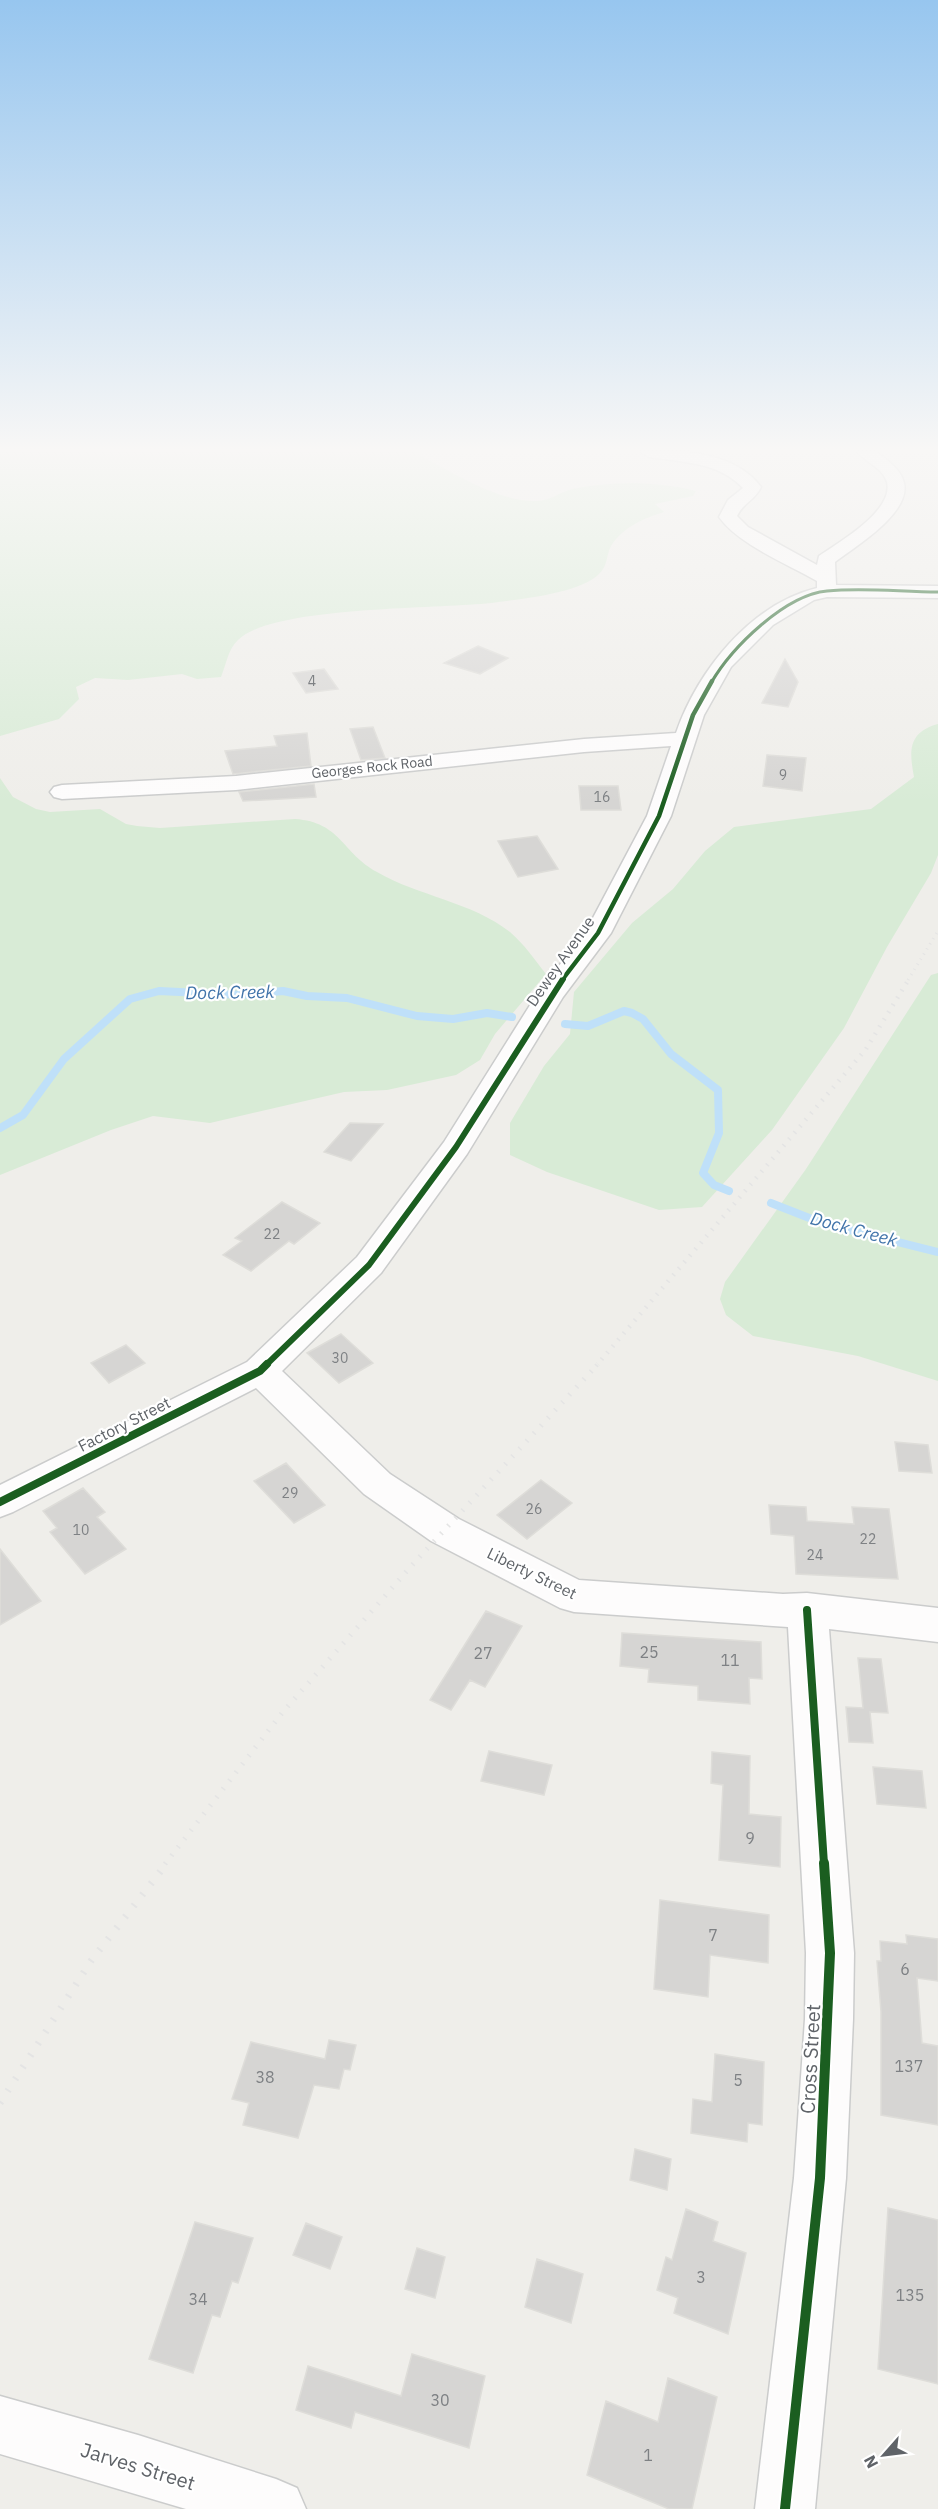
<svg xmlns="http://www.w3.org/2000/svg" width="938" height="2509" font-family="'IBM Plex Sans',sans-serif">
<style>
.green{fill:#d8ebd6}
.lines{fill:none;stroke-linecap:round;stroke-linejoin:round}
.stream{stroke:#bfe0f9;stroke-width:8}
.building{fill:#d6d5d3;stroke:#deddd9;stroke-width:1.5}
.minor-casing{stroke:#cbcccc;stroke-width:3}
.minor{fill:#fdfcfc;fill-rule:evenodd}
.rail-far3{stroke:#e4e4e4;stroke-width:3;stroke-dasharray:1 5;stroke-linecap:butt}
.rail-far2{stroke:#e4e4e4;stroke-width:4.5;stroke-dasharray:1.5 7;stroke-linecap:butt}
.rail-far1{stroke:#e4e4e4;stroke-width:5;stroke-dasharray:1.5 9;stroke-linecap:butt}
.rail{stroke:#e4e4e4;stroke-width:7;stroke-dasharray:2 12;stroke-linecap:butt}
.cycleway-far4-casing{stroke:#fff;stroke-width:5}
.cycleway-far3-casing{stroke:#fff;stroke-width:8}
.cycleway-far2-casing{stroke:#fff;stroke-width:10}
.cycleway-far1-casing{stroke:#fff;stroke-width:11}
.cycleway-casing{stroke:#fff;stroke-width:14}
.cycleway-far4{stroke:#1b5e20;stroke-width:3}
.cycleway-far3{stroke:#1b5e20;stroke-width:4.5}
.cycleway-far2{stroke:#1b5e20;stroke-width:6}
.cycleway-far1{stroke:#1b5e20;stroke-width:8}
.cycleway{stroke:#1b5e20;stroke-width:10}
.labels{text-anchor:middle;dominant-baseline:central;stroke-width:4.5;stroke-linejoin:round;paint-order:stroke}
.number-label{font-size:14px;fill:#7e8184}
.far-street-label{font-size:14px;fill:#5f6368;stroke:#fff}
.street-label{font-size:16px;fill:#5f6368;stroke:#fff}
.near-number-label{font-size:16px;fill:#7e8184}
.water-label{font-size:18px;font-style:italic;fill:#4174aa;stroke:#fff}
.near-street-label{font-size:20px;fill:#5f6368;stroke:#fff}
</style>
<rect width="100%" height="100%" fill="#efeeea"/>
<path class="green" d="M0,452H419L422,456C452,473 502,503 537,501C550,501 560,492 572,489C612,481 657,481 696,491L693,496L655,504L664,512C644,518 623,527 611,546C606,555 608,566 599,574C579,594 519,599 491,603C437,609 272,606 238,640C228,649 226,665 221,677L197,679L182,674L128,680L95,678L76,687L79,699L59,719L0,736Z
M938,724V855L931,873L887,947L844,1028L772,1130L702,1207L659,1210L547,1172L510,1155V1123L544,1066L570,1034L574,992L632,923L673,889L705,851L734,827L871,809L914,777C909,751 908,732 938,724Z
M0,778L13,797L36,809L50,812L100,809L126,824L137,826L160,828L295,819C341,822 342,853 377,872C418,896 472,902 510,932C524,944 535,960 546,974L495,1034L480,1060L456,1075L387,1090L344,1092L210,1123L153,1116L111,1130L0,1175Z
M938,973V1381L858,1356L753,1336L726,1315L720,1299L725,1282L806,1169L931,975Z"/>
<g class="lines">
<path class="stream" d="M565,1024L588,1026L624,1011L632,1013L643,1019L671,1054L718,1090L719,1133L703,1173L714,1185L729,1191
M0,1128L23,1115L64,1059L130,999L159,991L242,995L283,991L307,996L347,998L417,1016L453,1019L487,1013L512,1017
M771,1203L822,1223L938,1252"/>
</g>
<path class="building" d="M478,646L508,658L480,674L444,663Z
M785,659L798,682L788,707L762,703Z
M324,669L338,689L306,693L293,673Z
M373,727L385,758L361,760L350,729Z
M307,733L311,766L233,774L225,751L277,746L274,736Z
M767,755L806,758L802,791L763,786Z
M314,784L316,797L243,801L239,792Z
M579,786H618L621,810H581Z
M537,836L558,869L518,877L498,841Z
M350,1123L383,1124L351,1161L324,1152Z
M282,1202L320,1223L294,1244L289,1241L251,1271L223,1255L242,1241L235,1238Z
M341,1334L373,1363L339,1383L307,1353Z
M126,1345L145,1363L109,1383L91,1363Z
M895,1442L928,1445L932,1473L899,1471Z
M286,1463L325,1505L294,1523L254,1481Z
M541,1480L572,1503L527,1539L497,1515Z
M83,1488L105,1512L97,1517L126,1549L85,1574L50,1532L57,1528L43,1511Z
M769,1505L806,1507L807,1521L854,1524L852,1507L889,1509L898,1579L796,1574L794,1536L771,1534Z
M0,1549L41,1601L0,1625Z
M486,1611L522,1626L485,1687L470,1680L451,1710L430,1700Z
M622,1633L761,1642L762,1679L749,1678L750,1704L698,1700V1686L648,1682L649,1669L620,1666Z
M858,1658L881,1659L888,1713L870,1712L873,1743L849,1742L846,1707L863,1708Z
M489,1751L552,1765L544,1795L481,1781Z
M712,1752L750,1756L749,1814L781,1817L780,1867L719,1860L723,1785L711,1783Z
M873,1767L922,1771L926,1808L877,1804Z
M660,1900L769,1915L768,1963L710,1955L708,1997L654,1989Z
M906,1935L938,1939V1981L917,1978L922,2043L938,2046V2125L881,2115V2012L877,1961H881L880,1941L907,1944Z
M329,2040L356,2045L350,2070L344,2069L339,2089L314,2085L298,2138L243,2125L249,2103L232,2099L251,2042L325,2059Z
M715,2054L764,2062L762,2125L748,2123L747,2142L691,2133L693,2099L712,2102Z
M635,2149L671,2159L667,2190L630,2180Z
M888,2208L938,2220V2384L878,2369Z
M686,2209L718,2222L713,2241L746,2253L728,2334L674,2313L678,2298L657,2290L666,2257L672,2260Z
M195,2222L253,2238L238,2283L232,2281L220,2317L212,2315L193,2373L149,2359Z
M306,2223L342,2237L330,2269L293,2255Z
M417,2248L445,2257L435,2298L405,2289Z
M537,2259L583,2274L571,2323L525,2307Z
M412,2354L485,2376L469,2448L355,2412L351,2428L296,2410L308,2366L401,2396Z
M668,2378L717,2397L692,2509H669L587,2475L606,2401L658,2422Z"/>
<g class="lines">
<g class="minor-casing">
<path id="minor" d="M641,452C680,449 735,452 761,487C755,500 743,503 737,516L748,527L817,565L819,556C839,542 894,511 887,482C883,468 866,463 858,452H876C886,459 901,469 904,483C911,513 856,546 835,562L836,585L938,586V598L827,597L814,600L773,625L731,667L704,715L671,816L611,933L563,997L467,1154L381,1273L282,1371L390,1474L459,1519L579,1580L783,1594L807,1593L938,1608V1642L829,1629L854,1953L853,2019L846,2178L815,2509H755L794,2178L805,2019L806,1953L788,1627L574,1612L560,1608L431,1541L364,1494L256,1388L13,1512L0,1517V1485L247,1362L357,1257L444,1142L537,994L586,931L647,816L671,746L584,752L236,790L62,799L54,797L50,792L54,787L62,785L236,776L584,739L676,733C698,670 751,604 817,588V581C788,564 739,545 719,517L728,500L743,488C719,462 682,462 649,457Z
M0,2396L138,2435L276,2479L297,2488L306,2509H186L0,2454Z"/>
</g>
<use href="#minor" class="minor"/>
<path class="rail-far3" d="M908,980L938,931"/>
<path class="rail-far2" d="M596,1366L866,1049L909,979"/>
<path class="rail-far1" d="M165,1864L282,1713L414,1563L598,1364"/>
<path class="rail" d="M0,2103L91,1961L167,1863"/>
<g class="cycleway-far4-casing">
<path id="cycleway-far4" d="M711,683C732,647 785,595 827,591C863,587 902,592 938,592"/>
</g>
<g class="cycleway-far3-casing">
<path id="cycleway-far3" d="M562,980L598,933L659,816L693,715L712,681"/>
</g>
<g class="cycleway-far2-casing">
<path id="cycleway-far2" d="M265,1366L369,1265L456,1147L563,979"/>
</g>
<g class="cycleway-far1-casing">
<path id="cycleway-far1" d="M0,1502L260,1371L267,1364
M807,1610L824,1864"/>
</g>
<g class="cycleway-casing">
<path id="cycleway" d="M785,2509L820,2178L830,1953L824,1863"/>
</g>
<use href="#cycleway-far4" class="cycleway-far4"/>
<use href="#cycleway-far3" class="cycleway-far3"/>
<use href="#cycleway-far2" class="cycleway-far2"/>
<use href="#cycleway-far1" class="cycleway-far1"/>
<use href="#cycleway" class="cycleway"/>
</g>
<linearGradient id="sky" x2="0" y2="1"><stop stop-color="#97c6ef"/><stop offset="0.56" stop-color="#f8f7f6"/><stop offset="1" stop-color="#f8f7f6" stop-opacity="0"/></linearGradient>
<rect width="938" height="803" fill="url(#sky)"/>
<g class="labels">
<g class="number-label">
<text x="312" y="681">4</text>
<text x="783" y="775">9</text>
<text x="602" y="797">16</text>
<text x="272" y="1234">22</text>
<text x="340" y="1358">30</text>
<text x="290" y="1493">29</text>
<text x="534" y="1509">26</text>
<text x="81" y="1530">10</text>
<text x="868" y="1539">22</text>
<text x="815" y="1555">24</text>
</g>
<g class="far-street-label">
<text transform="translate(372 767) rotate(-6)">Georges Rock Road</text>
</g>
<g class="street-label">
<text transform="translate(560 961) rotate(-55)">Dewey Avenue</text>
<text transform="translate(124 1424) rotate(-27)">Factory Street</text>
<text transform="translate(532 1573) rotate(26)">Liberty Street</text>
</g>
<g class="near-number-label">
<text x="649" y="1652">25</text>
<text x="483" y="1653">27</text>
<text x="730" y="1660">11</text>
<text x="750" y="1838">9</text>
<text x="713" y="1935">7</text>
<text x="905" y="1969">6</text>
<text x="909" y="2066">137</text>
<text x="265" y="2077">38</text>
<text x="738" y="2080">5</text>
<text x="701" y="2277">3</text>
<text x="910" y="2295">135</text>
<text x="198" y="2299">34</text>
<text x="440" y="2400">30</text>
<text x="648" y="2455">1</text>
</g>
<g class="water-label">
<text transform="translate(230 992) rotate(-1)">Dock Creek</text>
<text transform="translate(854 1229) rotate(15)">Dock Creek</text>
</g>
<g class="near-street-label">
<text transform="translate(810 2059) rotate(-87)">Cross Street</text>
<text transform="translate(138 2466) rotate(17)">Jarves Street</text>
</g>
</g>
<g transform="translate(884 2455) rotate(242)" stroke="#ffffff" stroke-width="4.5" paint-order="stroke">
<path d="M0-4.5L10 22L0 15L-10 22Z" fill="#5f6368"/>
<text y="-9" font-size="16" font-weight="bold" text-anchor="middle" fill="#5f6368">N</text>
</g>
</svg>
